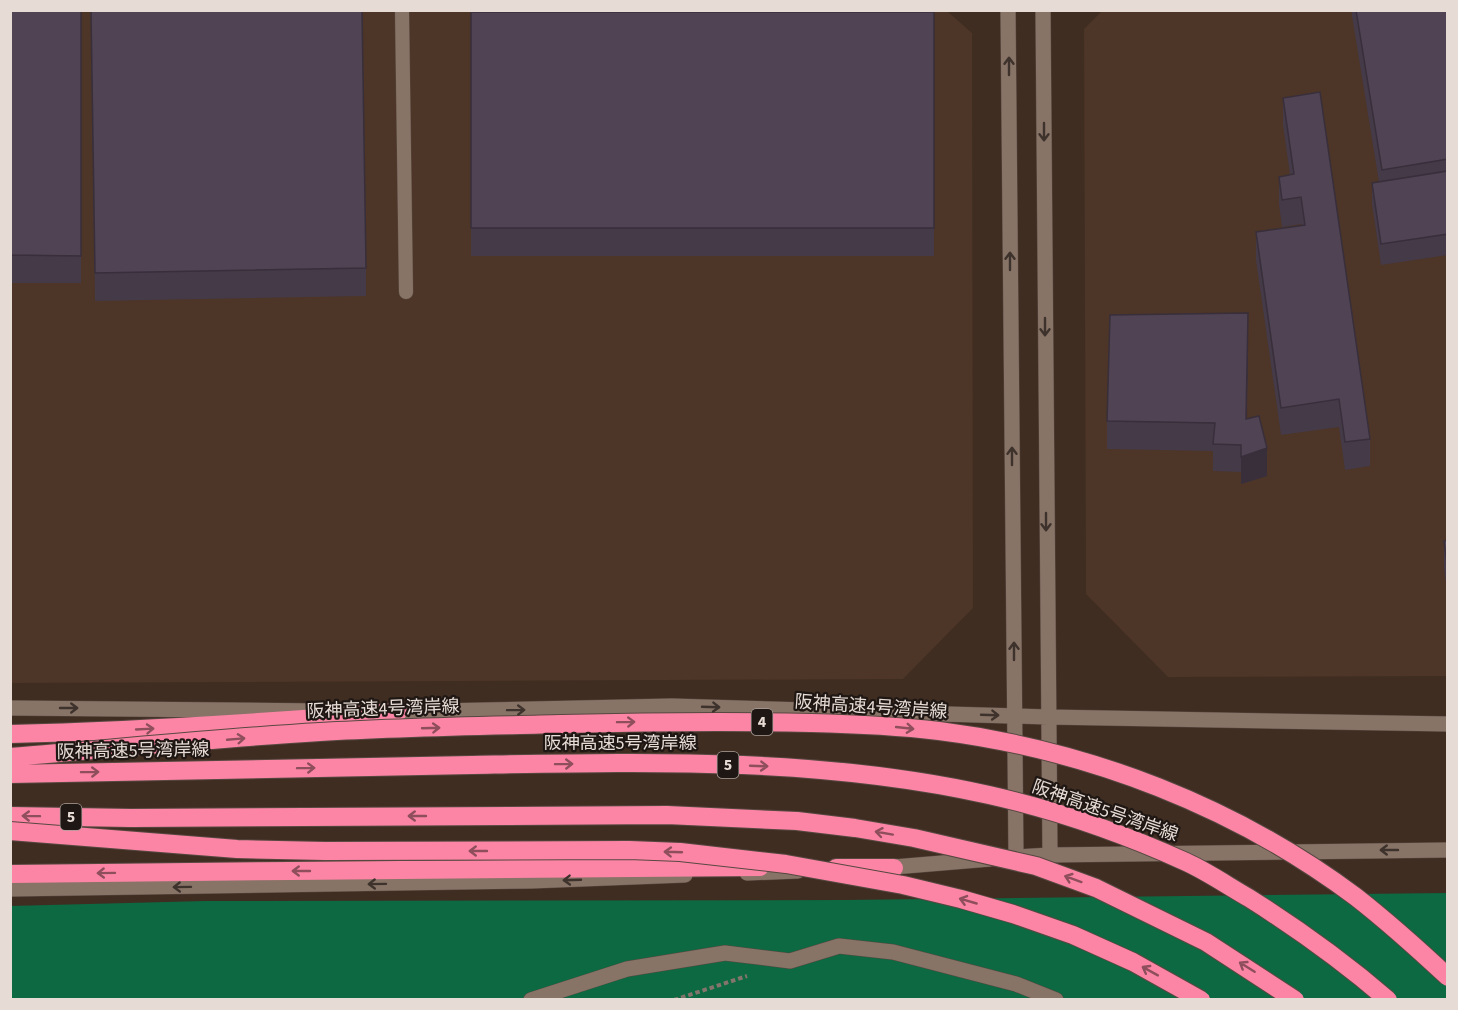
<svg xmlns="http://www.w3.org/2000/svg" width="1458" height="1010" font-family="'Source Sans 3','Noto Sans JP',sans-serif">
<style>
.built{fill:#4d3527}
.green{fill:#0d6942}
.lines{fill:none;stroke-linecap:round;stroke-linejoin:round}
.lane-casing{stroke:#574840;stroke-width:15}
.street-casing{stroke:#574840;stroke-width:16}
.secondary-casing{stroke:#574840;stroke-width:16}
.highway-casing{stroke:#574840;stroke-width:20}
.path{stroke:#84756c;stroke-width:4;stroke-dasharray:4.5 3;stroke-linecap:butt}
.lane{stroke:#887367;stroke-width:14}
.street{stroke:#887367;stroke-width:15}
.secondary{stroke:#887367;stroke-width:15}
.highway{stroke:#fc85a6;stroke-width:18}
.highway-bridge-casing{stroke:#574840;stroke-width:20;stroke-linecap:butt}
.highway-bridge{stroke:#fc85a6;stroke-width:18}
.wall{fill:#453a48}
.shaded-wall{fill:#382f3b}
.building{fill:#504354;stroke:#382f3b;stroke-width:1.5}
.oneway{stroke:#3e332c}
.oneway2{stroke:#8e4e5c}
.labels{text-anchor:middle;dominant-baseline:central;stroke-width:4.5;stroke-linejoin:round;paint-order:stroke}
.shield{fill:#1f1713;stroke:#aba09b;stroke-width:1.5}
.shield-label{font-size:16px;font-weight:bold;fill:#e7dbd5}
.street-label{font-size:18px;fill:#e7dbd5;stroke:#1f1713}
</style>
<rect width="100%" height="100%" fill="#3f2d22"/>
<path class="built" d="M10,11H947L972,33L973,608L903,679L11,683Z
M1102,11H1447V676L1168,677L1086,594L1084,29Z"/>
<path class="green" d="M1447,893V999H11L10,906L206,901L846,900Z"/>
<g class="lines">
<g class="lane-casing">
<path id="lane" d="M402,10L406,292"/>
</g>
<g class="street-casing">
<path id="street" d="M1014,857L1050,855
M882,868L990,859
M747,873L798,871
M10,889L531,881L685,875
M531,1000L627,969L725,953L790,961L839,946L893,952L1016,984L1056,1000"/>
</g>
<g class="secondary-casing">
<path id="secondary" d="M1008,10L1016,856
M1043,10L1050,855L1448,850
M10,708L322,711
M388,712L672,706L1048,717L1448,724"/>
</g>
<g class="highway-casing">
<path id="highway" d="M10,734C140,731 269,722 398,712
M10,816L131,818
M836,868H894
M10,874C260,872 510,867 760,867"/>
</g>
<path class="path" d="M674,1000L747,976"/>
<use href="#lane" class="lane"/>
<use href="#street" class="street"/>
<use href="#secondary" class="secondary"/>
<use href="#highway" class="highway"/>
<g class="highway-bridge-casing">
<path id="highway-bridge" d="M10,757C113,749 216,738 320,732C400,727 481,726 561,724C645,722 728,721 811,723C854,724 897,726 939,731C1089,750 1236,807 1356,897C1388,922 1418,949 1448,977
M10,774C164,771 318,768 472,765C644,762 820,757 989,795C1056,810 1124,834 1186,862C1208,872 1228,886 1249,898C1298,929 1344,962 1388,1000
M131,818L667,815L797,821L855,828L914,838L1036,866L1096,888L1206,942L1295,1000
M10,831L237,849L325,851L629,850L680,852L786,864L903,885L961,899L1013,914L1073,935L1133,962L1201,1000"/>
</g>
<use href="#highway-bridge" class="highway-bridge"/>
</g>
<path class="wall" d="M10,10H81V283H10Z
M1352,10H1448V255L1381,265L1372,204V183L1379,182L1352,16Z
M471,12H934V256H471Z
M91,33L366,268V296L95,301Z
M1283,98L1370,439V466L1345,470L1339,427L1281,435L1256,260V232L1302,225L1301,224L1282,227L1279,204V177L1290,175L1283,125Z
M1248,340L1247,419L1267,476L1241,484V472L1213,471V451L1107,449V421Z
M1448,540V599L1444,568V541Z"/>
<path class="shaded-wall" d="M1248,313V340L1246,447V419Z
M1267,448V476L1241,484V457Z"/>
<path class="building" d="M10,10H81V256L10,255Z
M91,10H362L366,268L95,273Z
M1356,10H1448V159L1382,170Z
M471,12H934V228H471Z
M1320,92L1370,439L1345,442L1339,399L1281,408L1256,232L1305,225L1301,197L1282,200L1279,177L1294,174L1283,98Z
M1448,171V234L1381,244L1372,183Z
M1248,313L1246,419L1259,416L1267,448L1241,457V445L1213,444L1215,423L1107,421L1110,315Z
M1448,540V571L1444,541Z"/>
<defs><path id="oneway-shaft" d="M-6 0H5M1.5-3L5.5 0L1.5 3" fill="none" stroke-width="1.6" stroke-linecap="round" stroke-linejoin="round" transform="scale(1.5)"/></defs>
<g class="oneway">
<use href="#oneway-shaft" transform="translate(1009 66) rotate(-90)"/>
<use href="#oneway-shaft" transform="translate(1044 132) rotate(90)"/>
<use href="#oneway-shaft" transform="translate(1010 261) rotate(-90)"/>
<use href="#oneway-shaft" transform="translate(1045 327) rotate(90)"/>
<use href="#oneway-shaft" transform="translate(1012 456) rotate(-90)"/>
<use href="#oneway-shaft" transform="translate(1046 522) rotate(90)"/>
<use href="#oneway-shaft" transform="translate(1014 651) rotate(-90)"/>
<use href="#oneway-shaft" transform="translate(711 707) rotate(2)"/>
<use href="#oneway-shaft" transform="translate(69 708)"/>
<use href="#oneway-shaft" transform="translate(516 710) rotate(-1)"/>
<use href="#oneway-shaft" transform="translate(990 715) rotate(2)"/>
<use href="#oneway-shaft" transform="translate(1389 850) rotate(180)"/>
<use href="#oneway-shaft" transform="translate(572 880) rotate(178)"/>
<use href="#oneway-shaft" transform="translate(377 884) rotate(179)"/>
<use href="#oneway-shaft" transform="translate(182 887) rotate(179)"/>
</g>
<g class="oneway2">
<use href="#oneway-shaft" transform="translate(626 722) rotate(-1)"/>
<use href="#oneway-shaft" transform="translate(431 728) rotate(-2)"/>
<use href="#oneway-shaft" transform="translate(905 728) rotate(6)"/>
<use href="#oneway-shaft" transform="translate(145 729) rotate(-3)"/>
<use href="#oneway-shaft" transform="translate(236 739) rotate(-5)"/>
<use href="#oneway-shaft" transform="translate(564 764) rotate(-1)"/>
<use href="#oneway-shaft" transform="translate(759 766) rotate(2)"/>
<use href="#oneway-shaft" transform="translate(306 768) rotate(-1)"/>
<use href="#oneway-shaft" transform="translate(90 772) rotate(-1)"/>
<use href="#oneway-shaft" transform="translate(31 816) rotate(-179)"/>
<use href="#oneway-shaft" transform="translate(417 816) rotate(180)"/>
<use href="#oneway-shaft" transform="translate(884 833) rotate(-170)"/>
<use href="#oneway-shaft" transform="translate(478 851) rotate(180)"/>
<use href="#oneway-shaft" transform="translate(673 852) rotate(-178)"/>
<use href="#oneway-shaft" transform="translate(301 871) rotate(180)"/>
<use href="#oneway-shaft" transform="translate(106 873) rotate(179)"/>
<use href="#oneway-shaft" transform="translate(1073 879) rotate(-160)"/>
<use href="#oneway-shaft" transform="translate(968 901) rotate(-164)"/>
<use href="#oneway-shaft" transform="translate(1247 967) rotate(-148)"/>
<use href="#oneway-shaft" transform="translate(1150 971) rotate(-151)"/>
</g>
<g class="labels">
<g class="shield">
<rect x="751.5" y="709" width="21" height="26" rx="4.5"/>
<rect x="717.5" y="752" width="21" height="26" rx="4.5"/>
<rect x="60.5" y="804" width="21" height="26" rx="4.5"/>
</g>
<g class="shield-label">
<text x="762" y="722">4</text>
<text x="728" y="765">5</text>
<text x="71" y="817">5</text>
</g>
<g class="street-label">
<text transform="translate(871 707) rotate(4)">阪神高速4号湾岸線</text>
<text transform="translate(383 709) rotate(-2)">阪神高速4号湾岸線</text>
<text x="620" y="743">阪神高速5号湾岸線</text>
<text transform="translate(133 751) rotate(-1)">阪神高速5号湾岸線</text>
<text transform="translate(1105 811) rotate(19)">阪神高速5号湾岸線</text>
</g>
</g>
<rect width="1458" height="1010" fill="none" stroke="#e7dbd5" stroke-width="24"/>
</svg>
